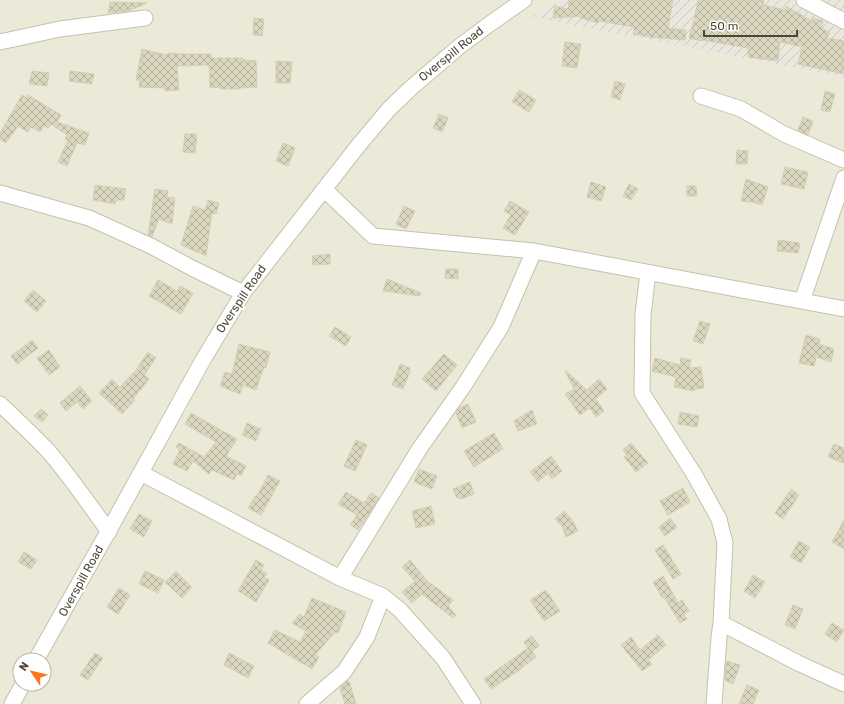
<svg xmlns="http://www.w3.org/2000/svg" width="844" height="704" font-family="Rubik,sans-serif">
<style>
.residential{fill:#ebead9;fill-rule:evenodd}
.industrial{fill:url(#industrial-furrows)}
.building{fill:url(#building-cross-hatch);stroke:#d5d0b1}
.lines{fill:none;stroke-linecap:round;stroke-linejoin:round}
.minor-casing{stroke:#c4c1ac;stroke-width:17}
.minor{stroke:#fff;stroke-width:15}
.labels{text-anchor:middle;dominant-baseline:central;stroke-width:4;stroke-linejoin:round;paint-order:stroke}
.street-label{font-size:12px;fill:#4c4937;stroke:#fff}
</style>
<defs>
<pattern id="industrial-furrows" width="10" height="10" patternUnits="userSpaceOnUse"><rect width="10" height="10" fill="#eae7df"/><path d="M-1 1l2-2M0 10L10 0M9 11l2-2" fill="none" stroke="#cac8c0"/></pattern>
<pattern id="building-cross-hatch" width="8" height="8" patternUnits="userSpaceOnUse"><rect width="8" height="8" fill="#dad6bf"/><path d="M0 0l8 8M0 8l8-8" fill="none" stroke="#b3b09c"/></pattern>
</defs>
<rect width="100%" height="100%" fill="#f7f6eb"/>
<path class="residential" d="M0,0H563L532,17L844,77V704H0ZM20,660H44V684H20Z"/>
<path class="industrial" d="M563,0H844V77L531,17Z"/>
<path class="building" d="M569,0H673L668,28L686,30L685,40L650,37L633,34L634,27L599,21L598,23L580,18V16L553,18L555,6L568,9Z
M698,0H764L763,5L786,10V6L812,21L813,18L823,21L821,28L830,32L827,38L844,41V74L798,64L802,47L780,42L778,61L748,57V48L702,40V41L689,38L694,20Z
M110,2L147,3L128,11L108,13Z
M254,18L264,19L262,36L253,35Z
M565,42L581,44L577,68L562,66Z
M142,49L167,55L168,53L181,54H211V58H243V60L256,61L257,87L240,88V89H220V87L210,88L209,65L177,66L179,90L165,91V88L139,87L140,80H136Z
M276,61L292,62L290,83H276Z
M32,71L49,73L47,86L29,84Z
M70,71L94,74L92,84L69,81Z
M615,81L625,84L620,100L611,97Z
M519,90L536,100L529,112L512,102Z
M825,91L835,94L830,112L821,110Z
M22,95L27,98L28,95L61,115L57,122L89,133L85,145L77,143L67,166L58,162L68,140L65,139L67,135L51,124L48,128L44,126L40,132L31,127L28,132L18,126L6,143L0,139V133Z
M439,114L448,118L442,132L433,128Z
M803,117L813,121L808,135L798,130Z
M185,134H197L195,153L183,152Z
M283,143L295,148L288,166L276,161Z
M737,150L748,151L747,164H736Z
M785,167L808,172L804,189L781,184Z
M746,179L768,187L762,205L752,202L741,201Z
M591,182L606,187L601,201L587,197Z
M629,184L638,189L631,200L623,196Z
M95,185L126,189L124,200H116L115,204L93,200Z
M687,186H696L697,196H687Z
M155,189L168,191L167,197L175,198L172,224L159,219L152,237L148,235Z
M208,200L219,203L216,214L212,213L206,256L181,245L193,206L205,210Z
M510,201L529,212L515,235L503,228L511,215L504,211Z
M404,206L415,211L406,229L396,224Z
M778,240L800,243L798,253L777,251Z
M330,254V264L313,265L312,256Z
M446,269H458V279L445,278Z
M387,279L421,293L420,296L383,291Z
M158,280L177,291L180,286L193,293L181,314L149,296Z
M33,290L46,301L37,312L24,301Z
M700,321L710,324L703,344L693,341Z
M335,327L351,337L346,346L329,336Z
M806,335L820,339L819,344L834,349L831,362L816,357L814,366L799,363Z
M32,340L38,348L17,364L11,356Z
M239,344L270,352L266,368L264,367L256,390L243,385L240,394L220,386L225,372L232,374Z
M49,350L60,367L49,375L37,358Z
M148,352L156,358L144,375L149,379L133,399L135,400L122,414L99,393L112,379L120,387L136,370Z
M444,354L457,365L436,391L422,379Z
M655,358L680,365L681,358L691,360L689,368L701,367L704,388L694,389V391L674,387L676,377L652,371Z
M400,364L410,368V372L403,389L392,385Z
M565,371H566L587,390L599,379L607,389L596,399L604,411L596,417L590,408L580,415L565,394L574,389Z
M80,386L92,401L83,409L77,402L66,411L60,403Z
M468,404L476,422L462,428L456,413L459,408Z
M41,409L48,415L42,422L34,416Z
M532,410L537,424L518,431L514,421Z
M680,412L699,416L697,427L678,424Z
M191,413L237,439L226,456L246,466L241,476L237,474L234,480L212,470L209,474L193,461L187,471L173,464L180,450L176,447L179,443L204,457L216,442L185,424Z
M247,423L261,429L256,441L242,435Z
M494,433L503,449L474,467L464,451Z
M356,440L367,445L355,471L344,466Z
M631,443L648,463L636,472L624,457L627,455L623,450Z
M834,444L844,448V463L828,457Z
M551,456L562,471L552,479L548,473L538,482L530,472Z
M419,469L437,476L432,489L414,482Z
M268,475L280,481L261,515L248,508L256,495L257,496Z
M470,482L474,494L461,499L456,497L453,489Z
M683,488L690,502L668,515L660,501Z
M791,489L799,495L783,519L775,513Z
M346,492L364,503L371,493L379,498L358,530L350,525L357,515L338,504Z
M431,506L435,524L416,528L412,511Z
M564,511L572,519L578,531L566,537L562,526L555,519Z
M139,514L152,521L144,537L130,529Z
M670,518L677,527L665,536L659,527Z
M844,520V549L832,542Z
M799,541L810,547L801,563L790,557Z
M663,545L681,574L673,579L655,550Z
M24,552L37,560L31,569L18,562Z
M256,560L264,565L261,570L267,573L264,577L269,580L256,602L238,591Z
M410,560L429,583H430L453,600L448,606L456,615L453,618L422,594L412,603L402,592L415,581L402,567Z
M145,571L164,580L158,593L139,584Z
M176,571L192,587L182,598L165,582Z
M753,575L765,582L755,598L744,591Z
M663,576L678,603L682,600L689,611L684,614L687,619L680,623L664,597L662,598L653,582Z
M119,588L130,595L118,614L107,607Z
M546,590L560,611L544,621L530,600Z
M312,598L346,612L338,633L335,632L315,655L319,657L312,669L268,643L275,630L300,642L306,631L292,623L300,614L304,617Z
M793,605L803,609L795,629L785,625Z
M832,623L844,630L837,642L825,634Z
M658,635L666,645L648,660L652,664L642,671L621,645L631,637L640,650Z
M532,636L539,646L532,651L536,657L520,669V670L491,689L484,679L528,648L524,642Z
M95,653L103,658L88,680L80,675Z
M229,653L254,666L248,678L224,665Z
M727,661L740,665L733,684L725,680L726,664Z
M347,681H349L356,704H345L340,688Z
M747,685L759,690L753,704H739Z"/>
<g class="lines">
<g class="minor-casing">
<path id="minor" d="M804,0L844,21
M0,42L60,29L145,18
M701,96L741,109L784,134L844,160
M324,189L373,236L534,251L844,309
M0,193L89,218L151,246L192,268L243,293
M648,273L643,314L642,393L694,474L719,519L725,543L721,623L719,637L714,704
M802,301L844,178
M0,404C17,420 34,436 50,453C71,478 90,505 109,532
M141,473L340,578L383,596L400,610L443,658L473,704
M340,578L420,448L463,387L501,327L534,251
M721,623L798,663L844,684
M36,660L113,523L203,360L243,293L358,146L389,109L412,87L460,46L491,23L524,0
M12,704L23,684
M307,704L344,672L367,637L383,596"/>
</g>
<use href="#minor" class="minor"/>
</g>
<g class="labels">
<g class="street-label">
<text transform="translate(451 54) rotate(-39)">Overspill Road</text>
<text transform="translate(241 299) rotate(-56)">Overspill Road</text>
<text transform="translate(81 581) rotate(-61)">Overspill Road</text>
</g>
</g>
<g transform="translate(32 672) rotate(305)"><circle r="19" fill="#ffffff" stroke="#b7b6af"/>
<path d="M0-3L7 15L0 10L-7 15Z" fill="#ff741a"/>
<text y="-6" font-size="11" font-weight="bold" text-anchor="middle" fill="#4c4937">N</text>
</g>
<path d="M704 30v6h93v-6" fill="none" stroke="#4c4937" stroke-width="2"/>
<text x="710" y="30" font-size="12" fill="#4c4937" stroke="#ffffff" stroke-width="3" paint-order="stroke">50 m</text>
</svg>
